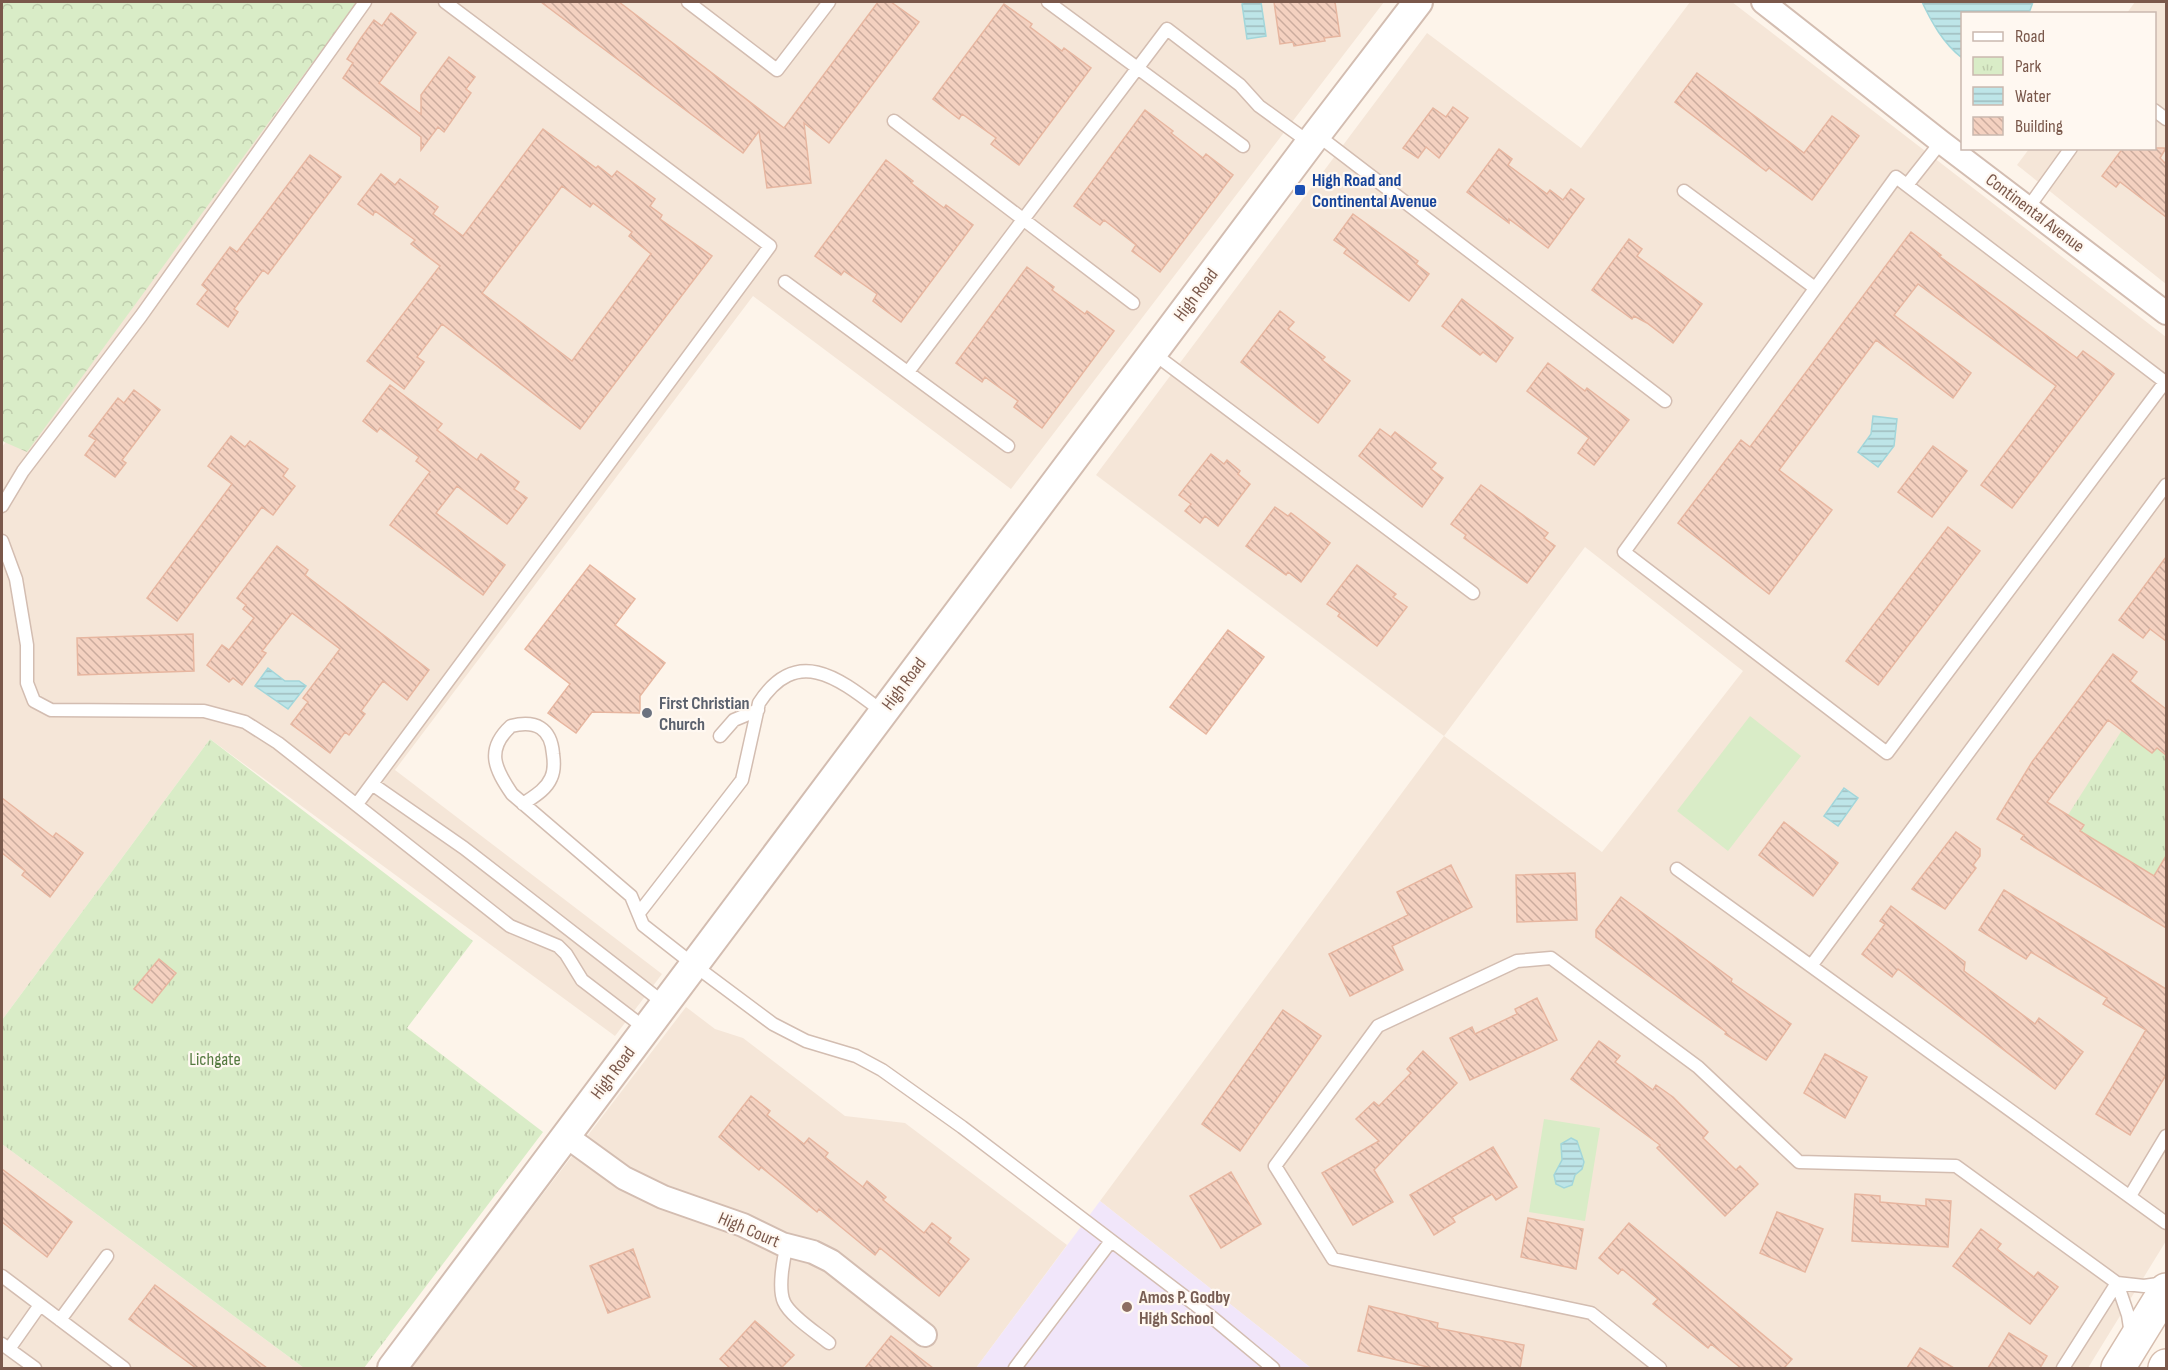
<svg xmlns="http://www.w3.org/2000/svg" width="2168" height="1370" font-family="'Sofia Sans Condensed',sans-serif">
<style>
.residential{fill:#f5e6d8;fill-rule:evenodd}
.education{fill:#f1e6fa}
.forest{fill:url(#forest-crowns)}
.park{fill:url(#park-tufts)}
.garden{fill:#d9ecc7}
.water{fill:url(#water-rules);stroke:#a2d6da;stroke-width:1.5}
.building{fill:url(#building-back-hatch);stroke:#e7b6a0;stroke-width:1.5;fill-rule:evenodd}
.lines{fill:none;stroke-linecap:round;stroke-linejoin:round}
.service-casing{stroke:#d3bdb1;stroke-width:15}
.minor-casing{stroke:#d3bdb1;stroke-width:26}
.tertiary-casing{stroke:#d3bdb1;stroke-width:32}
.secondary-casing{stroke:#d6bdae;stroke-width:36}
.service{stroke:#fff;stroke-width:12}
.minor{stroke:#fff;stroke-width:22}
.tertiary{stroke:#fff;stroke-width:28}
.secondary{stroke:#fff;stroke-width:33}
.transit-dot{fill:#1a4fb4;stroke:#fff8f1;stroke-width:2}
.worship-dot{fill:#6b7280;stroke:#fff8f1;stroke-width:2}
.education-dot{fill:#8d6e63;stroke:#fff8f1;stroke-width:2}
.labels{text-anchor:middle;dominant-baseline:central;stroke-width:4.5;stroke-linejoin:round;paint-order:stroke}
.transit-label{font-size:18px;font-weight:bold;fill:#164399;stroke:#fff8f1;text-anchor:start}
.street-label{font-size:18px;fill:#7a584b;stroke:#fff8f1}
.worship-label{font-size:18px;font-weight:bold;fill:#5b616d;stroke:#fff8f1;text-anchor:start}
.park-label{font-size:18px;fill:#557a40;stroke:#fff8f1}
.education-label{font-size:18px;font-weight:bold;fill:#785e54;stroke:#fff8f1;text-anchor:start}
</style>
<defs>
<pattern id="forest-crowns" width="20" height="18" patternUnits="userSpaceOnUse" patternTransform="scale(1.5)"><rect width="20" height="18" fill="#d9ecc7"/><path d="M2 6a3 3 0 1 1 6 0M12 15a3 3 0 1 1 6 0" fill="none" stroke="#beccac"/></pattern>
<pattern id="park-tufts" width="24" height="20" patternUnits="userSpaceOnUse" patternTransform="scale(1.5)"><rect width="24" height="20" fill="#d9ecc7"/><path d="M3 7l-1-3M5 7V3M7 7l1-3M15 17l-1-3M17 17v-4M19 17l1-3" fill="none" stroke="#beccac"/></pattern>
<pattern id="water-rules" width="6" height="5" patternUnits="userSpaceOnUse" patternTransform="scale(1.5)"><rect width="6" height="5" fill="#bde5e8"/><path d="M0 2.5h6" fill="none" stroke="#9fbcbe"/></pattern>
<pattern id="building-back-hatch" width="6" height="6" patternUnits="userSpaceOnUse" patternTransform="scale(1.5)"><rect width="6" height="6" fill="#f4d1c0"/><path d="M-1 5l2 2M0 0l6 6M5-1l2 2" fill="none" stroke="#cbac9e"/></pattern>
</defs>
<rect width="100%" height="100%" fill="#fdf4ea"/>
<path class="residential" d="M347,2H1384L1011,489L753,296L395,770L662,974L615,1036L210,739L2,1020V447Z
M1690,2H1732L2166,337V1241L2088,1368H1311L1100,1201L1444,736L1096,475L1427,33L1581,148ZM1585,547L1743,671L1602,852L1444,736Z
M2135,2H2166V284L2017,165L2029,149L2154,148V14L2127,13Z
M686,1007L715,1029L743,1038L845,1116L905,1123L1067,1245L976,1368H410Z
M2,1144L304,1368H2Z"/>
<path class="education" d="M1100,1201L1311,1368H976Z"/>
<path class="forest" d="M2,2H357L27,452L2,441Z"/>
<path class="park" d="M2122,730L2152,753L2157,748L2166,755V875L2158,869L2154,876L2080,831L2084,825L2068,815Z
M210,739L473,941L407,1028L543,1132L364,1368H304L2,1144V1020Z"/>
<path class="garden" d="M1750,716L1801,756L1728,851L1677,811Z
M1544,1119L1600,1128L1585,1221L1529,1212Z"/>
<path class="water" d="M1244,2H1261L1266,36L1247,39L1242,4Z
M1922,2H2033L2029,13L1962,14V58C1943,43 1932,23 1922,2Z
M1873,416L1897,419L1894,446L1878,467L1858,452L1871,434Z
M268,668L285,681H299L306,686L288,709L255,686Z
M1844,788L1858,798L1838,826L1824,816Z
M1571,1138L1577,1141L1584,1162L1582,1169L1575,1175L1572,1185L1564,1188L1556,1184L1554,1175L1562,1160L1561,1144Z"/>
<path class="building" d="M541,2H619L784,128L878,2H891L919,22L829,143L804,123L811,183L767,188L759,131L743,153Z
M1274,2H1335L1340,36L1324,38L1325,41L1294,46L1293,42L1280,44Z
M1004,4L1032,24L1030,27L1062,51L1064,48L1091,68L1019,165L991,144L996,138L962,114L959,119L933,99Z
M391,13L416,33L379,83L418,112L421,114V95L449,57L475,77L466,89L471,93L444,132L438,127L421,150V137L343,78L353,63L347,59L361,38L374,20L382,26Z
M1697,73L1804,153L1832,116L1859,136L1812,200L1769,168L1766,171L1675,102Z
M1453,107L1468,118L1439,158L1426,147L1418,158L1403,148L1433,108L1446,117Z
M1145,110L1173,131L1171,133L1203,158L1206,154L1233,175L1160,272L1132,251L1136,245L1104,220L1100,225L1074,206Z
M543,129L596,168L598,166L612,177L617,171L655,199L650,206L662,215L660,219L712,256L580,429L442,324L417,357L424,362L404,389L367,361L440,266L411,244L415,240L375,211L373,215L358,204L381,174L395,185L400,179L438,207L433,214L463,236ZM562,186L590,207L593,203L632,232L629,236L651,254L572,361L482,293Z
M2123,148H2166L2160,158L2166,164V217L2120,182L2116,187L2102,176Z
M1499,149L1512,159L1508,165L1547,194L1550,190L1563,200L1571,189L1584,199L1548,248L1509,219V223L1467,192Z
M310,155L341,177L268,274L263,270L234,309L238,312L228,327L197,304L208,290L202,285L230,247L237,252Z
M886,160L913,181L911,183L944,208L946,205L973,225L901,322L873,301L877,294L844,271L841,275L815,256Z
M1353,214L1418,261L1416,264L1429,274L1409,301L1344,253L1347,249L1334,240Z
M1911,232L1941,255L1939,256L2077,358L2083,351L2114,374L2012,508L1981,485L2056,386L1918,284L1894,315L1971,373L1953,398L1876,340L1779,470L1832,510L1769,594L1678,523L1741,440L1750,447Z
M1629,239L1642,249L1637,256L1702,304L1673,343L1647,323L1634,316L1632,319L1592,290Z
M1027,267L1054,287L1052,290L1085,314L1087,311L1114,331L1042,428L1014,407L1018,401L985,377L982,382L956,363Z
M1462,299L1513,338L1496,362L1483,352L1480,355L1442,326Z
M1280,311L1294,322L1288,329L1325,357L1322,360L1350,381L1318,423L1241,362Z
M1548,363L1585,391L1587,388L1629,420L1594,465L1578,453L1589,438L1527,391Z
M390,385L442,424L437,430L477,460L481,454L519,482L514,489L527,498L507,524L457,486L436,513L505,565L483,595L390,525L430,472L416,461L419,457L380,428L377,432L363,421Z
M134,390L160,410L122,460L126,463L115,477L85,455L96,440L89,436L118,398L124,403Z
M1380,429L1391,437L1395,432L1436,463L1431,469L1443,478L1422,507L1359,456Z
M231,436L245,447L250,441L288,469L283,476L295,486L273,515L262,507L177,621L147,598L232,484L208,466Z
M1933,446L1967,471L1932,517L1898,492Z
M1211,454L1224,464L1227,460L1240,471L1238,474L1250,484L1218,526L1205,516L1200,523L1185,511L1191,504L1179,495Z
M1481,485L1548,533L1544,538L1555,546L1527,583L1464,538L1466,535L1451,524Z
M1275,507L1288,516L1291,513L1330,543L1301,582L1288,572L1286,575L1246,546Z
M1948,527L1980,551L1878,685L1846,661Z
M277,546L308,570L305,575L429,670L407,700L383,681L361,711L365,714L349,735L345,732L330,753L291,724L308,702L303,698L340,649L292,613L262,651L266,653L242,685L233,678L229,682L207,665L222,645L229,650L254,618L243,609L246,605L237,598Z
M2166,557V641L2150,629L2143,638L2119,620Z
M590,565L635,599L615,625L665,663L640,696V713L592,712L576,733L548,713L570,684L525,649Z
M1357,565L1396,594L1393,597L1407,607L1377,646L1338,616L1340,613L1327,604Z
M1228,630L1264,657L1206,734L1170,707Z
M193,634L194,671L78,675L77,638Z
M2113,654L2137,672L2130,681L2166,709V755L2157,748L2152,753L2108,720L2047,802L2084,825L2080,831L2154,876L2166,856V928L2021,839L2024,835L1997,819L2032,762Z
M2,798L53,837L56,833L83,853L50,897L22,875L25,871L2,853Z
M1784,822L1838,863L1813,896L1759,855Z
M1956,832L1980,849V856L1973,865L1976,868L1945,909L1912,889Z
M1451,865L1472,907L1392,946L1403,970L1350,996L1329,954L1408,915L1397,892Z
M1575,873L1577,920L1517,922L1516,875Z
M2004,890L2166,989V1075L2130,1135L2096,1114L2146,1030L2103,1004L2107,998L2031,952L2026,959L1979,930Z
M1621,897L1732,979L1731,982L1791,1024L1766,1060L1725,1034L1726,1032L1596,937V930Z
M1891,906L1965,962L1964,971L2035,1024L2039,1018L2083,1052L2055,1089L1898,969L1892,977L1862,954L1885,924L1880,921Z
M159,959L176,973L152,1003L134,989Z
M1537,998L1557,1040L1470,1080L1450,1038L1472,1027L1475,1034L1517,1014L1515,1009Z
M1283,1010L1321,1036L1240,1151L1202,1124Z
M1599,1041L1620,1056L1615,1062L1653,1090L1656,1085L1673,1097L1708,1132L1703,1138L1736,1170L1740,1166L1758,1184L1725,1216L1657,1148L1660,1145L1571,1079Z
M1423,1051L1457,1083L1374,1170L1393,1202L1353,1225L1322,1173L1379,1141L1356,1119L1374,1102L1379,1106L1411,1073L1407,1069Z
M1825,1054L1867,1077L1845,1118L1804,1093Z
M751,1096L770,1111L767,1115L804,1144L809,1138L828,1153L825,1157L863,1187L867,1181L886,1197L883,1200L924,1233L932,1223L951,1238L948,1242L969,1259L939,1296L880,1248L875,1255L819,1209L817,1212L761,1167L759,1170L719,1137Z
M1493,1147L1517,1187L1496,1200L1492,1194L1452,1217L1455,1222L1434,1235L1410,1195Z
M2,1169L72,1222L47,1257L2,1222Z
M1231,1172L1261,1224L1221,1248L1190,1196Z
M1855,1194L1880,1196V1202L1926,1206V1199L1951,1201L1948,1247L1852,1241Z
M1777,1212L1823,1229L1805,1272L1760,1253Z
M1528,1218L1583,1229L1576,1269L1521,1257Z
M1629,1223L1792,1359L1784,1368H1741L1711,1344L1708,1348L1653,1304L1658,1299L1622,1269L1618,1274L1599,1258Z
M1981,1229L2001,1244L1997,1249L2034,1277L2038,1272L2058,1287L2030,1324L1953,1266Z
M633,1249L650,1297L608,1313L590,1266Z
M155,1285L207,1324L267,1368H196L129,1319Z
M1369,1306L1438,1323L1437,1328L1524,1345L1520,1368H1432L1358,1351Z
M755,1321L794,1355L781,1368H730L720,1359Z
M2009,1333L2047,1356L2040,1368H1988Z
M891,1336L933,1368H865Z
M1920,1348L1954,1368H1907Z"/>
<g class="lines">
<g class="service-casing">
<path id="service" d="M688,2L777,70L829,2
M1048,2L1243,146
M2154,110L2166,119
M894,121L1133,303
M1316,134L1665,401
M1896,177L2165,382L1887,753L1624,552Z
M1907,185L1941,142
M1684,191L1815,288
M2028,208L2071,148
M785,282L1008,446
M1153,353L1473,593
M908,372L1167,29L1240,85L1259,106L1310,143
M2,506L23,471L141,316L365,2
M2,541L16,579L27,645V683L34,701L51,710L204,711L245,722L278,743L510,926L558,946L566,954L582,980L646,1029
M720,736L734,720L758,710
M372,784L464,848L665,1004
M357,804L770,246L445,2
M523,804C533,797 546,790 551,778C554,772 554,761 553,754C551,728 536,720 511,726C485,750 495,769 512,794L631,896L643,925L694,965L773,1024L806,1041L856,1056L882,1070L962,1127L1214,1319L1273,1368
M1677,869L2166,1223
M639,913L742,780L759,703C798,643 842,681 883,712
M1811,966L2166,485
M2130,1196L2166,1136
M787,1246C783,1259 778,1289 784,1302C790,1316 817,1333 829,1343
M2,1276L124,1368
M2117,1283L2128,1315L2131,1334
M60,1320L107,1256
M2,1344L35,1368
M9,1349L40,1305
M1015,1368L1111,1241
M1660,1368L1591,1313L1333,1259L1275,1166L1378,1026L1517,961L1551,958L1698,1067L1799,1162L1956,1166L2117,1283L2144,1286L2165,1283
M2063,1368L2117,1283"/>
</g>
<g class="minor-casing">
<path id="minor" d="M1763,2L1941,142L2166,313
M566,1136L624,1178L663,1197L743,1225L782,1244L813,1252L831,1261L925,1335"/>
</g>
<g class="tertiary-casing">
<path id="tertiary" d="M392,1368L1310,143L1418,2"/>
</g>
<g class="secondary-casing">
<path id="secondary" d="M2118,1368L2166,1290
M2165,1368L2166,1366"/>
</g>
<use href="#service" class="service"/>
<use href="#minor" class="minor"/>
<use href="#tertiary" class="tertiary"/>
<use href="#secondary" class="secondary"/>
</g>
<rect class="transit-dot" x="1294" y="184" width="12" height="12" rx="3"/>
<circle class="worship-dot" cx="647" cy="713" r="6"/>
<circle class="education-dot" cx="1127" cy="1307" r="6"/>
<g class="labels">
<g class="transit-label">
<text x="1312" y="180">High Road and<tspan x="1312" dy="21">Continental Avenue</tspan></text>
</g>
<g class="street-label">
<text transform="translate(2035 213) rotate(37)">Continental Avenue</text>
<text transform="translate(1196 295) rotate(-53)">High Road</text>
<text transform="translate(904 684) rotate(-53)">High Road</text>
<text transform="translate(613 1073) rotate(-53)">High Road</text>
<text transform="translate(749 1230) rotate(23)">High Court</text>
</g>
<g class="worship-label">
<text x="659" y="703">First Christian<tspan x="659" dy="21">Church</tspan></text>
</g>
<g class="park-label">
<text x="215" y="1059">Lichgate</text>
</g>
<g class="education-label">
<text x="1139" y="1297">Amos P. Godby<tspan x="1139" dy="21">High School</tspan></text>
</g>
</g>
<rect width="2168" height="1370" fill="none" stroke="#7a584b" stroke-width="6"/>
<rect x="1961" y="12" width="195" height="138" fill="#fff8f1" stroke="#cab8af" stroke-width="1.5"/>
<rect x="1973" y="32" width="30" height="9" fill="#ffffff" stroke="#cab8af" stroke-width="1.5"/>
<text x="2015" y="42" font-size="18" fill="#7a584b">Road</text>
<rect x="1973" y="57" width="30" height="18" fill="url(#park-tufts)" stroke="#cab8af" stroke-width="1.5"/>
<text x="2015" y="72" font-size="18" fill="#7a584b">Park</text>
<rect x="1973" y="87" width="30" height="18" fill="url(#water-rules)" stroke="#cab8af" stroke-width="1.5"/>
<text x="2015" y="102" font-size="18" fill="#7a584b">Water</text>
<rect x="1973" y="117" width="30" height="18" fill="url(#building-back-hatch)" stroke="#cab8af" stroke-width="1.5"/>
<text x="2015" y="132" font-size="18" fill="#7a584b">Building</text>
</svg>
